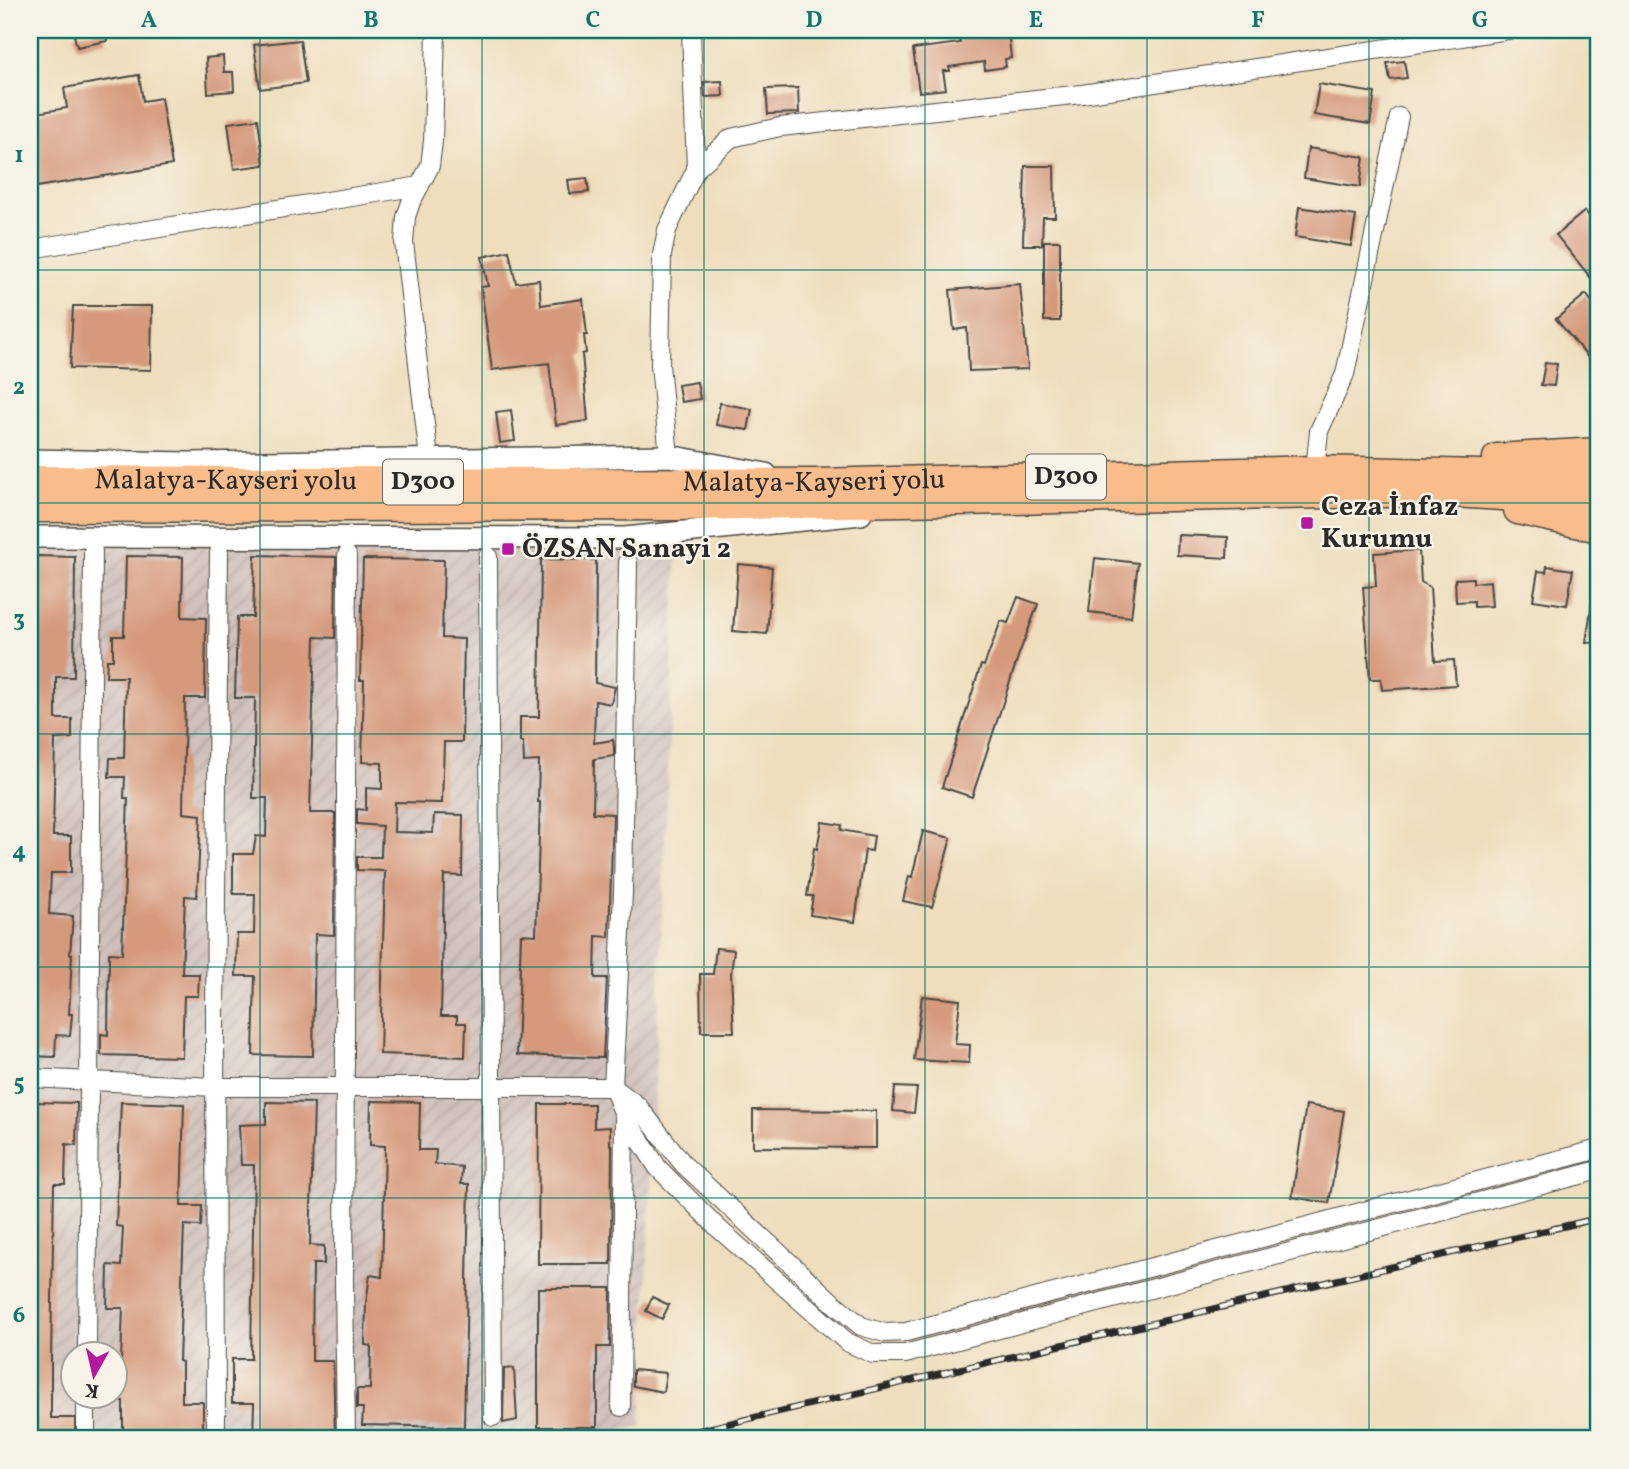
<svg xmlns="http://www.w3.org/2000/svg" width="1629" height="1469" font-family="Vollkorn,serif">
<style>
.industrial{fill:url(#industrial-furrows);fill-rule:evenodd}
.building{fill:#d5997c}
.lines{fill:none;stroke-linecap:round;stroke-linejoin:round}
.minor-casing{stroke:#484641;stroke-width:20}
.tertiary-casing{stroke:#484641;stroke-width:24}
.trunk-casing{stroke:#484641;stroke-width:31}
.minor{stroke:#fff;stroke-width:18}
.tertiary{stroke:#fff;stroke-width:21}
.trunk{stroke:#f9bc8a;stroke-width:28}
.rail-casing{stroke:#2b2b2b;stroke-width:7}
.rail{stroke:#f7f3e8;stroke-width:4.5;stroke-dasharray:13;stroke-linecap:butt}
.grid{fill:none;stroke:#0f766e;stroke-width:2;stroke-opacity:0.55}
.poi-dot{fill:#b5179e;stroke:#f7f3e8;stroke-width:2.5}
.labels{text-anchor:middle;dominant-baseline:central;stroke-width:5;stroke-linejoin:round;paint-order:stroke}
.shield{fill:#f7f3e8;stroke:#686764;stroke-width:2}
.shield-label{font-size:26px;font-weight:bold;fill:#2b2b2b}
.street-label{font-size:28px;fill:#2b2b2b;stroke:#f7f3e8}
.poi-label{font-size:28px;font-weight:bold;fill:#2b2b2b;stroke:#f7f3e8;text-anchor:start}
.neatline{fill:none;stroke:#0f766e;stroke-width:2.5}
.grid-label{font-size:23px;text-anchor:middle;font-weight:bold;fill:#0f766e}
</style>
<defs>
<pattern id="industrial-furrows" width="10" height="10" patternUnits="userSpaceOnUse" patternTransform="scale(1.75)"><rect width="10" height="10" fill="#cfc0bb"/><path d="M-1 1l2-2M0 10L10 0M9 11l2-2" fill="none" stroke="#b2a5a1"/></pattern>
</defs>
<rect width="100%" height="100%" fill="#f7f3e8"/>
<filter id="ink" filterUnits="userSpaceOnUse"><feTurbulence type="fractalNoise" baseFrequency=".0143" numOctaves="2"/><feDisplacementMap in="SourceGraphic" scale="14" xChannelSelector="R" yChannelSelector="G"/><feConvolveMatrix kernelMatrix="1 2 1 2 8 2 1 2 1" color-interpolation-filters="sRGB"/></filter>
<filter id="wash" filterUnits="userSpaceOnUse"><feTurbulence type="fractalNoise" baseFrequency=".00686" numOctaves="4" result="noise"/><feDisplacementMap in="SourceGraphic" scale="28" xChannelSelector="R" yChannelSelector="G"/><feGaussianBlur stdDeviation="1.57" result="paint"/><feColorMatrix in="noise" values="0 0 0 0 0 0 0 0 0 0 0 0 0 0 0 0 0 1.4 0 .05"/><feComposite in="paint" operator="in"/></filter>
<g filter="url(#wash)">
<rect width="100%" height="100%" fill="#eedebd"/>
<path class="industrial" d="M30,544L677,547L641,1426L585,1439H30ZM74,1354H116V1396H74Z"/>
<g id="blocks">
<path class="building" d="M104,30L107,41L77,47L74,35Z
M958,30H1008L1011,58L1005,59L1006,67L985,70L984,62L949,67L950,71H943L946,89L919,92L913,49L960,43Z
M300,40L306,83L260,89L254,45Z
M223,56L224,72H233L234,91L208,93L206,58Z
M1404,61L1407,78L1390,80L1387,63Z
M139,75L143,101L161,98L172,165L30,188V114L67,108L64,88Z
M722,81L723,96L705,97L704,82Z
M1319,84L1375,93L1370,124L1314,115Z
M798,88L799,113L768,114L766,89Z
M258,119L264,165L234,169L228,123Z
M1308,148L1364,157L1360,187L1304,178Z
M1025,166H1054L1055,217H1043L1042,245H1023Z
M587,178L589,192L570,194L568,180Z
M1299,207L1356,216L1351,246L1295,237Z
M1585,211L1599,228V288L1556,235Z
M1044,241H1060V321H1044Z
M509,251L516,283L539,280L541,305L583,299L587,335H584L586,353L582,354L588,421L556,425L549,363L492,370L481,287L488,286L482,257Z
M1020,284L1028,369L969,371L967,328L954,330L950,290Z
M1586,294L1599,311V371L1556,319Z
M73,306H152L151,370L70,368Z
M1545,363L1557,364L1554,386L1541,385Z
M697,382L700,399L681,402L678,385Z
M720,403L752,409L748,430L716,425Z
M511,410L515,441L500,443L496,412Z
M1178,535L1228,537L1227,558L1177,555Z
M1419,550L1421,582L1430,587L1435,661L1454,660L1456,685L1382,690L1381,679H1370L1363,587L1376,586L1374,553Z
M255,555L336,557L335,638L315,637L310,813H335L334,935L315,934L313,1056L253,1055L255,976H236L237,934H254L255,894H233V854H253L256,836L266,837L267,798H253L255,698H235L237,617H253Z
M37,556L75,557L74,677H56V719H72V738L55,739L53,836H71V873H51L49,914L73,916L70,954H72L69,1014H72L70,1036L56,1035L55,1057L30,1056V560L37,561Z
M126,556L183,557L182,617L206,618L205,698H185L183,813L201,815L197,897L185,896L182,974H199L198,996H184L182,1057L101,1055V1034L108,1035L109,953L122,954L128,798H124L125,777H109L110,758H124L126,677H106L107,660H113V636H124Z
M1095,558L1138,563L1131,617L1089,612Z
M363,559L444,560L442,638L464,639L462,742H444L442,803L395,802L394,832L433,833L434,814L463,815L462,876L444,875L441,1016H457V1023H466L465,1057L380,1054L385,871L357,870V857H381L382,826L357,824V809L366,810V788L382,789V763L362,762L364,680H360Z
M541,559L596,560L595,683L615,687L611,704L595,701L594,743L613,740L614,747V756L594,759L593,813L613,814L609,937L596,936L595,978H607L603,1058L517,1055L521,934L536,935L540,802H538L539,761L524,762L523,742H520V717H539Z
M738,564L772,567L767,634L733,631Z
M1547,566L1573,570L1567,605L1533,600L1538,571L1546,572Z
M1473,578V583L1490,581L1492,606L1474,607V601L1456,602L1455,579Z
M1018,597L1038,604L1019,654L972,797L942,787L981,665L984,666L1001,621L1008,623Z
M1592,603H1599V644L1586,642Z
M822,822L842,825L841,830L874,836L872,851L865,850L855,922L810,915L813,896H807L814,848L817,849Z
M923,831L951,838L932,907L903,901L909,876L912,877Z
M716,948L734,950L731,974L734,1032H701L700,974H713Z
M922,996L960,1000L955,1044L970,1045L969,1063L914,1060Z
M895,1087L917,1088L914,1113L893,1111Z
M371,1101L420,1102L419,1150H436L435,1164L462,1167L461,1184H469L464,1427L362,1425L363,1408H357V1389H370L371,1346L365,1345L366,1303L370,1275L382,1277L385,1146L370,1145Z
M30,1102L77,1103L76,1145L66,1144L65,1184H54L51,1360V1418H75V1439H30Z
M121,1102L184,1104L181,1206H202L201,1226L184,1225L179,1361L182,1362V1402H203V1439H123V1401H116V1361H121L123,1308H107L108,1265L121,1266L123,1227L116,1226Z
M266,1102L314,1103L310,1245L324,1246V1264H313L312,1361H333L335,1439H253L254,1403H232V1359H251L254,1165H241L239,1125L266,1124Z
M539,1104H594V1128L610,1127V1145H612L611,1264H538Z
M1306,1105L1344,1111L1329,1203L1292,1197Z
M753,1110L876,1111V1148L753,1147Z
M538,1288H611L610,1347H597V1427H538Z
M652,1297L669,1305L662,1319L646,1311Z
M514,1368L517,1420L503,1423L504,1369Z
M633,1370L666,1373L663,1392L633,1386Z"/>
</g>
</g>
<g filter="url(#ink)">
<use href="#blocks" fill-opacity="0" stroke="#484641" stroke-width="2"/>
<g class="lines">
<g class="minor-casing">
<path id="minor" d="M691,30L696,169
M30,249L420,186
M669,456L660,365L662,255L667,230L696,169L731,138L780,127L1082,94L1508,30
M429,459L404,242L406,217L411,202L430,166L433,141L436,30
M1315,470L1319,431L1345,374L1399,117
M488,556L493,1417
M30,1078L215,1087H613L638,1106L684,1165L831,1301L861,1326L885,1333L906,1332L1599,1149
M624,1115L658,1168L719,1229L847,1342L873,1354H905L1599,1170
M87,1354L93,551
M621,1407L624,1115L613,1087L623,894L628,562
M86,1439V1396
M216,1439L215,1014L219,552
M346,1439L344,1281L347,555"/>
</g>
<g class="tertiary-casing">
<path id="tertiary" d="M30,460L189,463L669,456L766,474
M30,537L625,538L861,514"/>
</g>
<g class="trunk-casing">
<g id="trunk">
<path d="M1497,458L1599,452"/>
<path id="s1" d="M30,480L816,483L1315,470L1567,476L1599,481"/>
<path d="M30,508L686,506L1437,492L1599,502"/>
<path d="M1518,510L1599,528"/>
</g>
</g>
<use href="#minor" class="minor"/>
<use href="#tertiary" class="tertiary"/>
<use href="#trunk" class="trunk"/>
<g class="rail-casing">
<path id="rail" d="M663,1439L1599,1218"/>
</g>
<use href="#rail" class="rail"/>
</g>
</g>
<path class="grid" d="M260,30V1439M482,30V1439M704,30V1439M925,30V1439M1147,30V1439M1369,30V1439M30,270H1599M30,503H1599M30,734H1599M30,967H1599M30,1198H1599"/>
<g class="poi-dot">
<rect x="1300" y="516" width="14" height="14" rx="3.5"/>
<rect x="501" y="542" width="14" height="14" rx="3.5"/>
</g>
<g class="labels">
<g class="shield">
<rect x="1026" y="454.5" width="80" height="45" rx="5"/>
<rect x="383" y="459.5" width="80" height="45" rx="5"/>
</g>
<g class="shield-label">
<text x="1066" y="477">D300</text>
<text x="423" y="482">D300</text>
</g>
<g class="street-label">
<text stroke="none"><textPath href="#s1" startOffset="196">Malatya-Kayseri yolu</textPath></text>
<text stroke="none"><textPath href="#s1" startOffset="784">Malatya-Kayseri yolu</textPath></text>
</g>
<g class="poi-label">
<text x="1321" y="507">Ceza İnfaz<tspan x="1321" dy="32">Kurumu</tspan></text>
<text x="522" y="549">ÖZSAN Sanayi 2</text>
</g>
</g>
<rect width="1629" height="1469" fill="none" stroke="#f7f3e8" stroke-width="77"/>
<g transform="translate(94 1375) rotate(188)"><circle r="33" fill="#f7f3e8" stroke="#a5a39c" stroke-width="2"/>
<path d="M0-5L12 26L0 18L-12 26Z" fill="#b5179e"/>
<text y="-10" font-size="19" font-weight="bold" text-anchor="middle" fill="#2b2b2b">K</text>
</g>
<rect x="38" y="38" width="1552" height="1392" class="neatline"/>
<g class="grid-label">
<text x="149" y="27">A</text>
<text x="371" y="27">B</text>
<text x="593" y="27">C</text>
<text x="814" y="27">D</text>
<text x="1036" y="27">E</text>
<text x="1258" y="27">F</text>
<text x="1480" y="27">G</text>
<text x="19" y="162">1</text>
<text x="19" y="394">2</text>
<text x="19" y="626">3</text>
<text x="19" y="858">4</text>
<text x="19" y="1090">5</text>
<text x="19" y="1322">6</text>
</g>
</svg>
